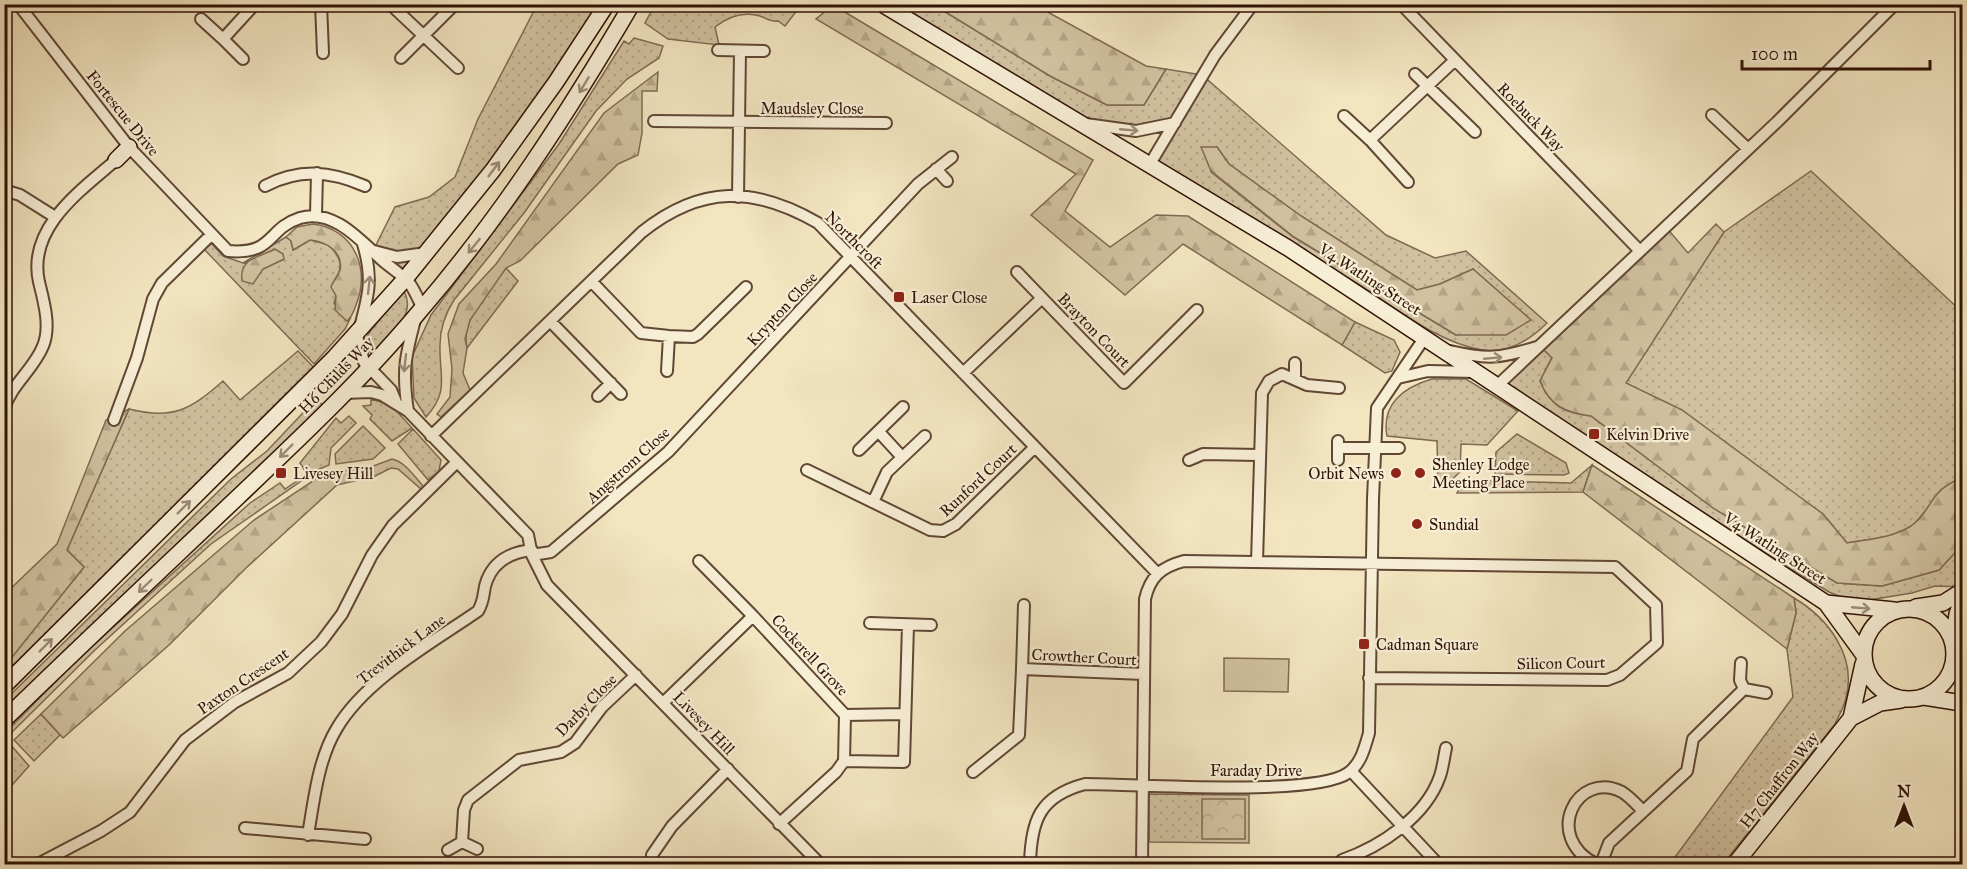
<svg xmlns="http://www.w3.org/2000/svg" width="1967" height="869" font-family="'IM FELL Great Primer',serif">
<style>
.grass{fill:url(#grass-dots);stroke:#806a52;stroke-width:1.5;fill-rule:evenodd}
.forest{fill:url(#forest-firs);stroke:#806a52;stroke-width:1.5}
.park{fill:url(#park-crowns);stroke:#806a52;stroke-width:1.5}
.pitch{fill:#d1c1a0;stroke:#806a52;stroke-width:1.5}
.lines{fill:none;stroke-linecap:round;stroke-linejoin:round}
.street-casing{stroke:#604734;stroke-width:14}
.secondary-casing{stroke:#301205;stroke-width:18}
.street{stroke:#f7eed6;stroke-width:10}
.secondary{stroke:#f7eed6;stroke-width:15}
.oneway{stroke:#9d8b78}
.poi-dot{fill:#8f2418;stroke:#f7eed6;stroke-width:2}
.labels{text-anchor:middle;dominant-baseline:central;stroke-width:4.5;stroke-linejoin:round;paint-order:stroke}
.street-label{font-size:16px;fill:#301205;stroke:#f7eed6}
.poi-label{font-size:16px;fill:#301205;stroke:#f7eed6;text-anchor:start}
</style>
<defs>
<pattern id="grass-dots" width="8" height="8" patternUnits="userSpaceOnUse" patternTransform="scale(1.5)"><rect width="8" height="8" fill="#d1c1a0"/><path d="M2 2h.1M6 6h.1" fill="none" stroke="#b4a588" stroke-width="1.8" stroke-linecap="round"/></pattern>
<pattern id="forest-firs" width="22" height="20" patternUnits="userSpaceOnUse" patternTransform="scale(1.5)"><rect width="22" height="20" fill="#d1c1a0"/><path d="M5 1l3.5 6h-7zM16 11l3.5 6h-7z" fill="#b4a588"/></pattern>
<pattern id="park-crowns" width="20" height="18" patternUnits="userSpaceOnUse" patternTransform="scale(1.5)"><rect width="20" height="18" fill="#d1c1a0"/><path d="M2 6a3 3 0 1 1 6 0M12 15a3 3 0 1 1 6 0" fill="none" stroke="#b4a588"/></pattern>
</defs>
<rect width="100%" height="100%" fill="#f2e5c0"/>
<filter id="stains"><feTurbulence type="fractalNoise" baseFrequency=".00333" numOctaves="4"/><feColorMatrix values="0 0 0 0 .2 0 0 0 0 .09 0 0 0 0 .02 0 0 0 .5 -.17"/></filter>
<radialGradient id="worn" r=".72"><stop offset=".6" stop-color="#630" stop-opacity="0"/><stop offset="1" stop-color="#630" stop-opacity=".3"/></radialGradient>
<path class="grass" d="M537,5H596L556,82L405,279L373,251L395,207L429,197L455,177L478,119Z
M651,5H801L785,26L778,21C770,22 768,19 760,16C743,11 729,16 715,27L719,45L668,39L645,23L652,10Z
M882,5H934L1050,76L1107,105H1144L1166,69L1202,75L1386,235L1435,258L1466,251L1547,323C1531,339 1508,354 1482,350C1435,342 1393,305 1353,281C1286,242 1218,203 1150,164L1174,124L1157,129L1082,124ZM1217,147L1229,164L1301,216L1417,290L1440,284L1473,269L1456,335L1293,237L1211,172Z
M634,38L663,46L659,58L627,79L596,111L524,213L454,300C445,314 440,328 440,345C439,376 450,391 426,417L414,398L412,357L431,315L559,144L624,41L629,44Z
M1811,171L1962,312V478C1938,487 1932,505 1915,523C1899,539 1867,539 1847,543L1823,514L1625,382L1724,232Z
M286,237L291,240L293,250L310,240L329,245C339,256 345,266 335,279L336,296L334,303L347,321L350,319L345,329L314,364L203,248L211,243L223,256L243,263ZM257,258L284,259L263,269L244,263Z
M506,268L518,281L467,348C460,319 490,290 506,268Z
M401,293H405C416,317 388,338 373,355L368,350V334Z
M1355,322L1394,340L1400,352L1392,371L1385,373L1342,345Z
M1540,346L1552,357L1540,381C1550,406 1565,413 1591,416L1713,508L1837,583L1882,586L1939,570L1962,545V587L1935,586L1912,593L1869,600H1849L1829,592L1594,450L1498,385Z
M298,351L317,371L5,686L4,666L84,567L67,550L129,409C173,420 190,410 223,381L240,400Z
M1432,379H1466L1518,411L1487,445L1461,444L1460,472L1445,486H1438L1437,441L1387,436C1381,404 1404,387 1432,379Z
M316,399L326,408L5,710V700L231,479L267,451Z
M371,399L391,405L412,428L392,441L370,419L372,415L363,406L371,405Z
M349,416L356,423L331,448L329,465L317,470L211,544L95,650L5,739V733L77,660L250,503L280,483L285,489L307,474L300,463L336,418L341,423Z
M363,426L385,448L373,459L336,464L335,454Z
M413,429L441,460L439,471L428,480L398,444Z
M1517,434L1566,463L1569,473L1564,475L1495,474L1496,452Z
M1592,465L1583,492L1457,493L1464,480L1571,483Z
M1794,598C1828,618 1857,656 1846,698C1844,707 1839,715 1835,724L1723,864H1670L1793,697L1787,649L1796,613Z
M41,714L60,735L34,761L14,740Z
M10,744L29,766L5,793V750Z
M1149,794L1249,795V843L1149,842Z"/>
<path class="forest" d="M833,5L1093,160L1065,211L1110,247L1156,215L1188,216L1355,322L1342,345L1183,244L1125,295L1031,215L1076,174L816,19Z
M934,5H1035L1146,66L1166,69L1144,105H1107L1050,76Z
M658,72L657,91H642V133L638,155L618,164L520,261L506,268L470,320L465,339L467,348L463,373L470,390L441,417L437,414L450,397L452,369L448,334L459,304L496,264L604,113Z
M1201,147H1217L1229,164L1301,216L1417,290L1440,284L1473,269L1531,320L1506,335H1456L1294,237L1211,171Z
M313,224C354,229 371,269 356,305C354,311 352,317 347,321L335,310L336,296L331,287C333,281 339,275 340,270C344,252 325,241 310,240L293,250L291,241L286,237L297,227Z
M1716,224L1724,232L1626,383L1682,410L1823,514L1847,543C1869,539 1892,538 1911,526C1932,512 1928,490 1962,478V545L1939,570L1882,586L1837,583L1713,508L1591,416C1566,413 1550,406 1540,381L1552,358L1540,346L1666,227L1688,253Z
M275,249L283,254L284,259L263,269L253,284L242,281C239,258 258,258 275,249Z
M129,409L67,550L84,567L5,666V594L57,544L106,420Z
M392,459C404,461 415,477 423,486L421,489L398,469L391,468L375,476L337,485L246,568L169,645L63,738L41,714L125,631L254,520L325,473L368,468Z
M1592,465L1794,598L1796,613L1787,649L1583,492Z"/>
<path class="park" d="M1202,799H1245V839H1202Z"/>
<path class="pitch" d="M1224,658L1289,659L1288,692L1224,691Z"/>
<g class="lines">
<g class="street-casing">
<path id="street" d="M18,4L129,147L228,251C275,255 266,229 300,218C333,208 360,240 382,260C391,268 403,275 410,284C415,291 419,301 423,309
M321,4L323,53
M390,4L458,68
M1401,4L1639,250
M201,19L223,39
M718,50L764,51
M401,58L455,4
M243,59L223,39L255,4
M1415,74L1475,132
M1712,115L1748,149
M1344,116L1370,140L1455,60
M654,121L886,123
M1086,124L1136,131L1175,123
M1370,140L1408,182
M1150,164L1215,55L1253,4
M936,169L947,181
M265,186C300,168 330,171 365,186
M4,190L20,195L55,217
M738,197L740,51
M316,215L317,173
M374,251L397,257L426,253
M1017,272L1042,298
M592,282L641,333L669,336L693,337L698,334L746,287
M551,322L621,394
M360,327C369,294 373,277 363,244
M356,332L364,362L391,390L396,402
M1450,351C1489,360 1500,358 1537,347
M667,371L669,336
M963,373L1042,298L1124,383L1197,310
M1295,378V363
M1398,378L1428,371L1475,372
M1498,385L1777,122L1895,4
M344,393L371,392L382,395L408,411L528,535L532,555L547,585L820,864
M598,396L611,383
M4,409C11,385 34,369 43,346C51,327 44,302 39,282C27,228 80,191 116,160
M408,411C402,372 405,357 415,320
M114,420L137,358L153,299L162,283L211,235
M879,432L902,457
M431,436L642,232C701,185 754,186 818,223L1157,573
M1338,441V460
M1338,448H1399
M859,450L903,407
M1189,460L1203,454L1259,455
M807,470L930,530L943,531L956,524L1035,447
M873,502L887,472L925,436
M532,555L551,552L668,452L918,184L952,157
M699,561L753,616
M1257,562L1262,393L1269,381L1282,374L1307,385L1339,388
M870,623L931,625
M1741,663L1740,680L1744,689
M1022,669L1024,605
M663,703L753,616L845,715L844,761L836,772L779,824
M845,715L905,714
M844,761L904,762L908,625
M1351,771L1438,864
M973,772L1019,735L1022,669L1144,674
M245,828L365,839
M308,835C314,800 318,759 337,728C366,679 432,643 478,611C486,597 482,592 487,580C495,560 512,552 532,550
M477,849L462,842L464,810L468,800L519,760L561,752L575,743L602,707L636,675
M448,850L462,842
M652,855L672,826L728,769
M1342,860C1380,847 1426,817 1440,776C1443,767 1444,757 1446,748
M38,864L101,831L130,812L185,740L235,702L288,673L321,642L342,614L372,555L393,525L457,462
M871,864H1023
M1030,864C1031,820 1040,796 1085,784C1136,784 1314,797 1348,773C1361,764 1365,747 1369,733L1373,499L1377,408L1425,337
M1142,864L1145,599C1150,577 1161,567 1184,561L1615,567L1656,605L1657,643L1620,675L1607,680L1369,678
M1596,864C1542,837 1577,769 1622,792C1629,796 1637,805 1643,811
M1601,864L1609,843L1687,771L1693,739L1744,689L1766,693"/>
</g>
<g class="secondary-casing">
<path id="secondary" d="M882,4L1288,248L1826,603L1863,654
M116,160L129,147
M1826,603L1894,610
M1916,607L1943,603L1962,591
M1864 654a45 45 0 1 1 90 0a45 45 0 1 1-90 0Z
M1953,643L1957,614L1962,600
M4,686L334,358L405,279L493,170L556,82L607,4
M1924,697L1962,703
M1851,718L1880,703L1901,700
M4,720C81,645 160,571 238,497C300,438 364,378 419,312C501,217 568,113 632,4
M1735,864L1851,718L1863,664"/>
</g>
<use href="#street" class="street"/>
<use href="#secondary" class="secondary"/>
</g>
<defs><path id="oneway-shaft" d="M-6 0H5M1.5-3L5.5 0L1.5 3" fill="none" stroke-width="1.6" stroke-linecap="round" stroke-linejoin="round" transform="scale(1.5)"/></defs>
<g class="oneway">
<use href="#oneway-shaft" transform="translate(584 85) rotate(121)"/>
<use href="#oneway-shaft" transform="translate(1129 130) rotate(5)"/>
<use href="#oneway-shaft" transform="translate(494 169) rotate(-53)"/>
<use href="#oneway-shaft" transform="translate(474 246) rotate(129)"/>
<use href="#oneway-shaft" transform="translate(369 285) rotate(-84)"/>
<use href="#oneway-shaft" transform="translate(1493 358) rotate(-5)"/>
<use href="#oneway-shaft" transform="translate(405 363) rotate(97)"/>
<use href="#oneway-shaft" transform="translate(286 451) rotate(135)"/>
<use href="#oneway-shaft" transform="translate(184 507) rotate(-45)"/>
<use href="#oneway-shaft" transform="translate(145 586) rotate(136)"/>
<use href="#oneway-shaft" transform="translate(1861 608) rotate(5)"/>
<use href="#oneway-shaft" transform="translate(46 645) rotate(-45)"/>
</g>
<g class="poi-dot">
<rect x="893" y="291" width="12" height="12" rx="3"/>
<rect x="1588" y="428" width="12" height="12" rx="3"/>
<rect x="275" y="467" width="12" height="12" rx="3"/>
<circle cx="1396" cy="473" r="6"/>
<circle cx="1420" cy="473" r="6"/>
<circle cx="1417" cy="524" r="6"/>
<rect x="1358" y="638" width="12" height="12" rx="3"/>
</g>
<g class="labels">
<g class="street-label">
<text x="812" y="108">Maudsley Close</text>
<text transform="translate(123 113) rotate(51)">Fortescue Drive</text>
<text transform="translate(1531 117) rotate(46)">Roebuck Way</text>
<text transform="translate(854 240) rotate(45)">Northcroft</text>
<text transform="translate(1370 279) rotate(33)">V4 Watling Street</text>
<text transform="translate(782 309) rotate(-47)">Krypton Close</text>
<text transform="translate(1094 330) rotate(46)">Brayton Court</text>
<text transform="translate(336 375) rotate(-46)">H6 Childs Way</text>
<text transform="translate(628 465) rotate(-42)">Angstrom Close</text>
<text transform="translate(978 480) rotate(-43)">Runford Court</text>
<text transform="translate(1775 548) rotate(33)">V4 Watling Street</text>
<text transform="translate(401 649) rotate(-37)">Trevithick Lane</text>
<text transform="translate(810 655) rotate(47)">Cockerell Grove</text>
<text transform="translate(1084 657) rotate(3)">Crowther Court</text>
<text transform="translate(1561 663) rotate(-1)">Silicon Court</text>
<text transform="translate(243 681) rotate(-34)">Paxton Crescent</text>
<text transform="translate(586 705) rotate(-46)">Darby Close</text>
<text transform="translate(704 723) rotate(46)">Livesey Hill</text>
<text x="1256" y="770">Faraday Drive</text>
<text transform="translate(1779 780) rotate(-52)">H7 Chaffron Way</text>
</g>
<g class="poi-label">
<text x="911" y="297">Laser Close</text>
<text x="1606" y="434">Kelvin Drive</text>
<text x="1432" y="464">Shenley Lodge<tspan x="1432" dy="18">Meeting Place</tspan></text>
<text x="293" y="473">Livesey Hill</text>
<text x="1384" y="473" text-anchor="end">Orbit News</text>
<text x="1429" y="524">Sundial</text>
<text x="1376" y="644">Cadman Square</text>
</g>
</g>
<rect width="1967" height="869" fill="none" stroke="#f2e5c0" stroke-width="24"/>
<rect x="6" y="6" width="1955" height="857" fill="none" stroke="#301205" stroke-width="3"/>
<rect x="12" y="12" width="1943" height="845" fill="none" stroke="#301205" stroke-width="1.5"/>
<g transform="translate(1904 806)" stroke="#f7eed6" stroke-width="4.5" paint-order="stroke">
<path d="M0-4.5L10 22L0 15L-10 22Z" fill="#301205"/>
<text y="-9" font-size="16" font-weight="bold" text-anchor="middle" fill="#301205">N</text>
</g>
<path d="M1742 60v9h188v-9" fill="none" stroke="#301205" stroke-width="3"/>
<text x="1751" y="60" font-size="18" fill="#301205" stroke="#f7eed6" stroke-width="4.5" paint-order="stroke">100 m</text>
<rect width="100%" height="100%" filter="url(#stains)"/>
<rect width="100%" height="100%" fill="url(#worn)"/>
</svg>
